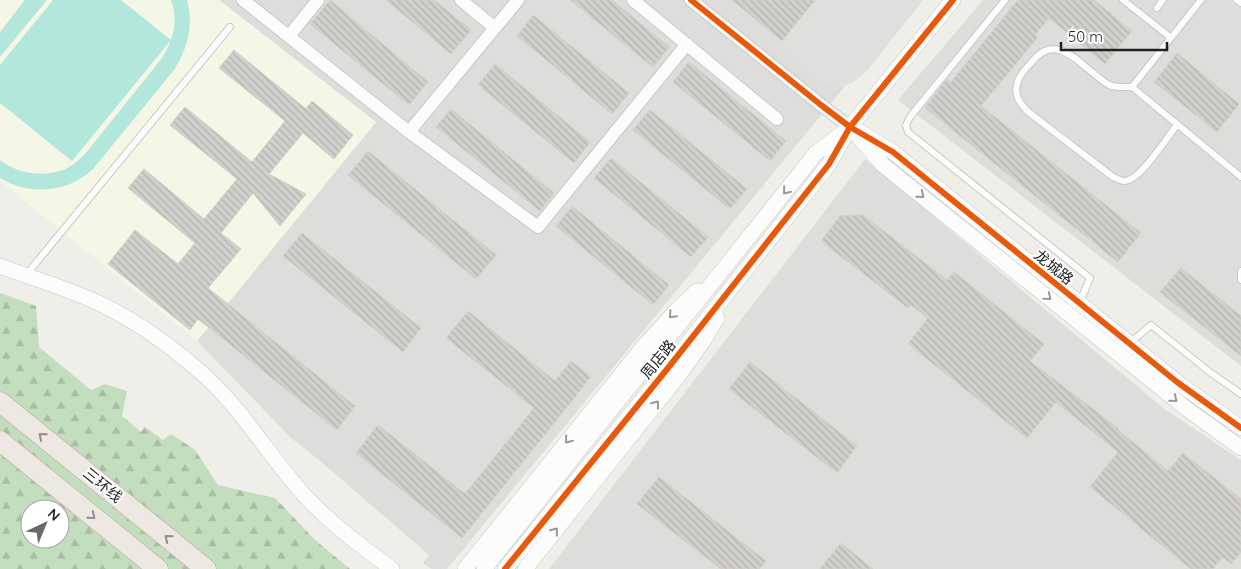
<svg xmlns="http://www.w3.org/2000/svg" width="1241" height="569" font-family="Quicksand,'Noto Sans SC',sans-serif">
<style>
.residential{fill:#dedddb}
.education{fill:#f4f7e5}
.forest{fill:url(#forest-firs);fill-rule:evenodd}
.pitch{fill:#b4e7dc}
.parking{fill:#e0dfdd}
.building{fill:url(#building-back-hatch);stroke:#d2d0ca}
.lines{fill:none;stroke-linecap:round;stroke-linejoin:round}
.service-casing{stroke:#c8c8c5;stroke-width:8}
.minor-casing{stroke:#c8c8c5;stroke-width:14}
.tertiary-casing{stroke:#c8c8c5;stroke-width:16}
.trunk-casing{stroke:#c5a0a3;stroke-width:21}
.service{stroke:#fdfcfc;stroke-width:6}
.minor{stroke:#fdfcfc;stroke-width:12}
.tertiary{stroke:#fdfcfc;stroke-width:15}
.trunk{stroke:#eee8e3;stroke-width:20}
.cycleway-casing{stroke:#fff;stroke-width:9}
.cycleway{stroke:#e8590c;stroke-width:6}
.oneway{stroke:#9a9999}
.oneway2{stroke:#928e8c}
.labels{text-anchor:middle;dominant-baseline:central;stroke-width:4;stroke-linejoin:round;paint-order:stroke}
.street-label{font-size:15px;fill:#212121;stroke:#fff}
</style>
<defs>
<pattern id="forest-firs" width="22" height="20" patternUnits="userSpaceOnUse" patternTransform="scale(1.25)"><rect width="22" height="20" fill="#c3debe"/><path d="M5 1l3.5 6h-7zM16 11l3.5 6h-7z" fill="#a7bea3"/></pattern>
<pattern id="building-back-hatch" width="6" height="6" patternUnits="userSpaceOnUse" patternTransform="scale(1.25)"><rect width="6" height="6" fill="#d1d0cc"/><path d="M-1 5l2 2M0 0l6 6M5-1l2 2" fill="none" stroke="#b3b2af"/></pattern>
</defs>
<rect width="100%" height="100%" fill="#efeee9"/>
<path class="residential" d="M219,0H916L447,569H432L423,563L429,555L318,459L291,438L197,341L376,122Z
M983,0H1241V366L898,100Z
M865,159L1163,408L1241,460V569H549Z"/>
<path class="education" d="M0,0H219L376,122L197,341L0,181Z"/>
<path class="forest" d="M0,293L36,306L39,347L91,390L105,384L127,391L122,416L141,432L145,427L163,440L171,434L195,450L218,485L275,498L314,539L350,569H0ZM30,509H60V539H30Z"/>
<path class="pitch" d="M25,0H47L0,57V32Z
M53,0H121L171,40L72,161L0,103V65Z
M171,0H187C194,25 188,48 174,70L93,169C68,193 29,196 0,178V160C17,174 43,177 63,170C72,167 78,160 85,154L162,58C173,41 179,20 171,0Z"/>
<path class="parking" d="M815,0H923L866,72L852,83L837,87H832L817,81L776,49Z"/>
<path class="building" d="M330,0L428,82L409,105L310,24Z
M386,0H434L471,30L451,54Z
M570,0H612L669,47L653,67Z
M732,0H815L782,41Z
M1018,0H1094L1132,31L1105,64L1049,18L1035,35L1038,37L981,106L1141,233L1118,262L925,108L947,79L951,82Z
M533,15L629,93L612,114L517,36Z
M234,50L306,109L312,101L353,135L334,159L303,133L269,174L306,194L280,226L253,193L221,233L241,249L208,288L355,406L337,430L198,319L190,330L108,264L135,230L178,264L195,243L128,188L144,169L204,219L237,179L170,125L185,107L252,162L285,121L219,68Z
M1177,53L1239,104L1217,132L1154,82Z
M689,62L786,141L770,161L673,82Z
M495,64L590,142L574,163L478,85Z
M451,109L554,193L540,211L436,127Z
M650,110L747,189L730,209L633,130Z
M368,151L496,255L476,279L348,175Z
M611,158L708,237L691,257L594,178Z
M572,206L669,285L653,305L556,226Z
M863,215L947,280L954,272L1044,344L1030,361L1119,429L1118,430L1168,471L1183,453L1241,499V552L1232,564L1222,557L1213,569H1191L1090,487L1118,452L1056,402L1027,438L908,344L928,318L911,305L908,308L821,241L840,216Z
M302,233L421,328L403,352L283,256Z
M1181,268L1241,316V356L1160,292Z
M468,311L555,381L571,361L591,377L462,538L356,453L378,425L465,494L534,408L446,338Z
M750,362L857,446L837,473L729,389Z
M659,477L766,561L759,569H721L637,504Z
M841,543L873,569H820Z"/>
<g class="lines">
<g class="service-casing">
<path id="service" d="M1005,0L910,117L906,125L908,132L1090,278L1080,302
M1123,0L1170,37
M1201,0L1132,87L1241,177
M1237,0L1241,3
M1157,8L1163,0
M1132,87C1125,87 1115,88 1109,85C1084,71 1058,27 1031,63C1026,68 1020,74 1018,81C1013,94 1019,102 1027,111L1113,177C1116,178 1121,181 1124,181C1140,181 1167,137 1177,125
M1241,271V280
M26,275L230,27
M1130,343L1151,325L1211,373L1241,394"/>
</g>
<g class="minor-casing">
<path id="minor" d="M243,0L409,132L538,227L687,44
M461,0L495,28
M633,0L777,119
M691,0L821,105L850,127
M289,36L318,0
M409,132L518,0"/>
</g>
<g class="tertiary-casing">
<path id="tertiary" d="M850,127L883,165L1187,409L1241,448
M860,132L893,152L1177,382L1241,428
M0,266C34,279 70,289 103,305C139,323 175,349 205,376C244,412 270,457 305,496C331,524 361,546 392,569
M465,569L644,346L675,312L697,291
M484,569L816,153L845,131
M505,569L668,368L829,164L850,127L953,0
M525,569L679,375L704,340L717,318"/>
</g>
<g class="trunk-casing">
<path id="trunk" d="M0,402L206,569
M0,441L158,569"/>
</g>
<use href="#service" class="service"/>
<use href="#minor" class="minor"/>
<use href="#tertiary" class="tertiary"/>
<use href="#trunk" class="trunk"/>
<g class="cycleway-casing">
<path id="cycleway" d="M691,0L821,105L850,127L893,152L1177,382L1241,428
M505,569L668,368L829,164L850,127L953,0"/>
</g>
<use href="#cycleway" class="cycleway"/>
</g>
<defs><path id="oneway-chevron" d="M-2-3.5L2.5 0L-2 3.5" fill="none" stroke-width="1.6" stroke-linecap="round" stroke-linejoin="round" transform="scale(1.25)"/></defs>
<g class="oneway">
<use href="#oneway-chevron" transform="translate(786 191) rotate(129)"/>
<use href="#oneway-chevron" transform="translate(921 195) rotate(39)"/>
<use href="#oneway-chevron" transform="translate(1048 297) rotate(39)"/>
<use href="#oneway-chevron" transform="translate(672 315) rotate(133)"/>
<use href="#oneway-chevron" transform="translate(1174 399) rotate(39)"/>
<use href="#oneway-chevron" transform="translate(656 404) rotate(-52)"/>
<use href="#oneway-chevron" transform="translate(568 440) rotate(129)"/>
<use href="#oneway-chevron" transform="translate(555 531) rotate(-51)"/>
</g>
<g class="oneway2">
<use href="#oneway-chevron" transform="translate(42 436) rotate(-141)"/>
<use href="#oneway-chevron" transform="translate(92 516) rotate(39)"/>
<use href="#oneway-chevron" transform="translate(168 538) rotate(-141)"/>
</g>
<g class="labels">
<g class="street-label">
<text transform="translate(1054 267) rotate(39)">龙城路</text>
<text transform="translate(658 359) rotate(-51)">周店路</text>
<text transform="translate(103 485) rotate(39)">三环线</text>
</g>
</g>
<g transform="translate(45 524) rotate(44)"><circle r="24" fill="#ffffff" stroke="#a6a6a6"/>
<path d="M0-4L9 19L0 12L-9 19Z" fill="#696967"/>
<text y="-8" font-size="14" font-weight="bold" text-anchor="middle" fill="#212121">N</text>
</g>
<path d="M1061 42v8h106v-8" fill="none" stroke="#212121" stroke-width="2.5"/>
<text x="1068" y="42" font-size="15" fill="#212121" stroke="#ffffff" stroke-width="4" paint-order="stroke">50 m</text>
</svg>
